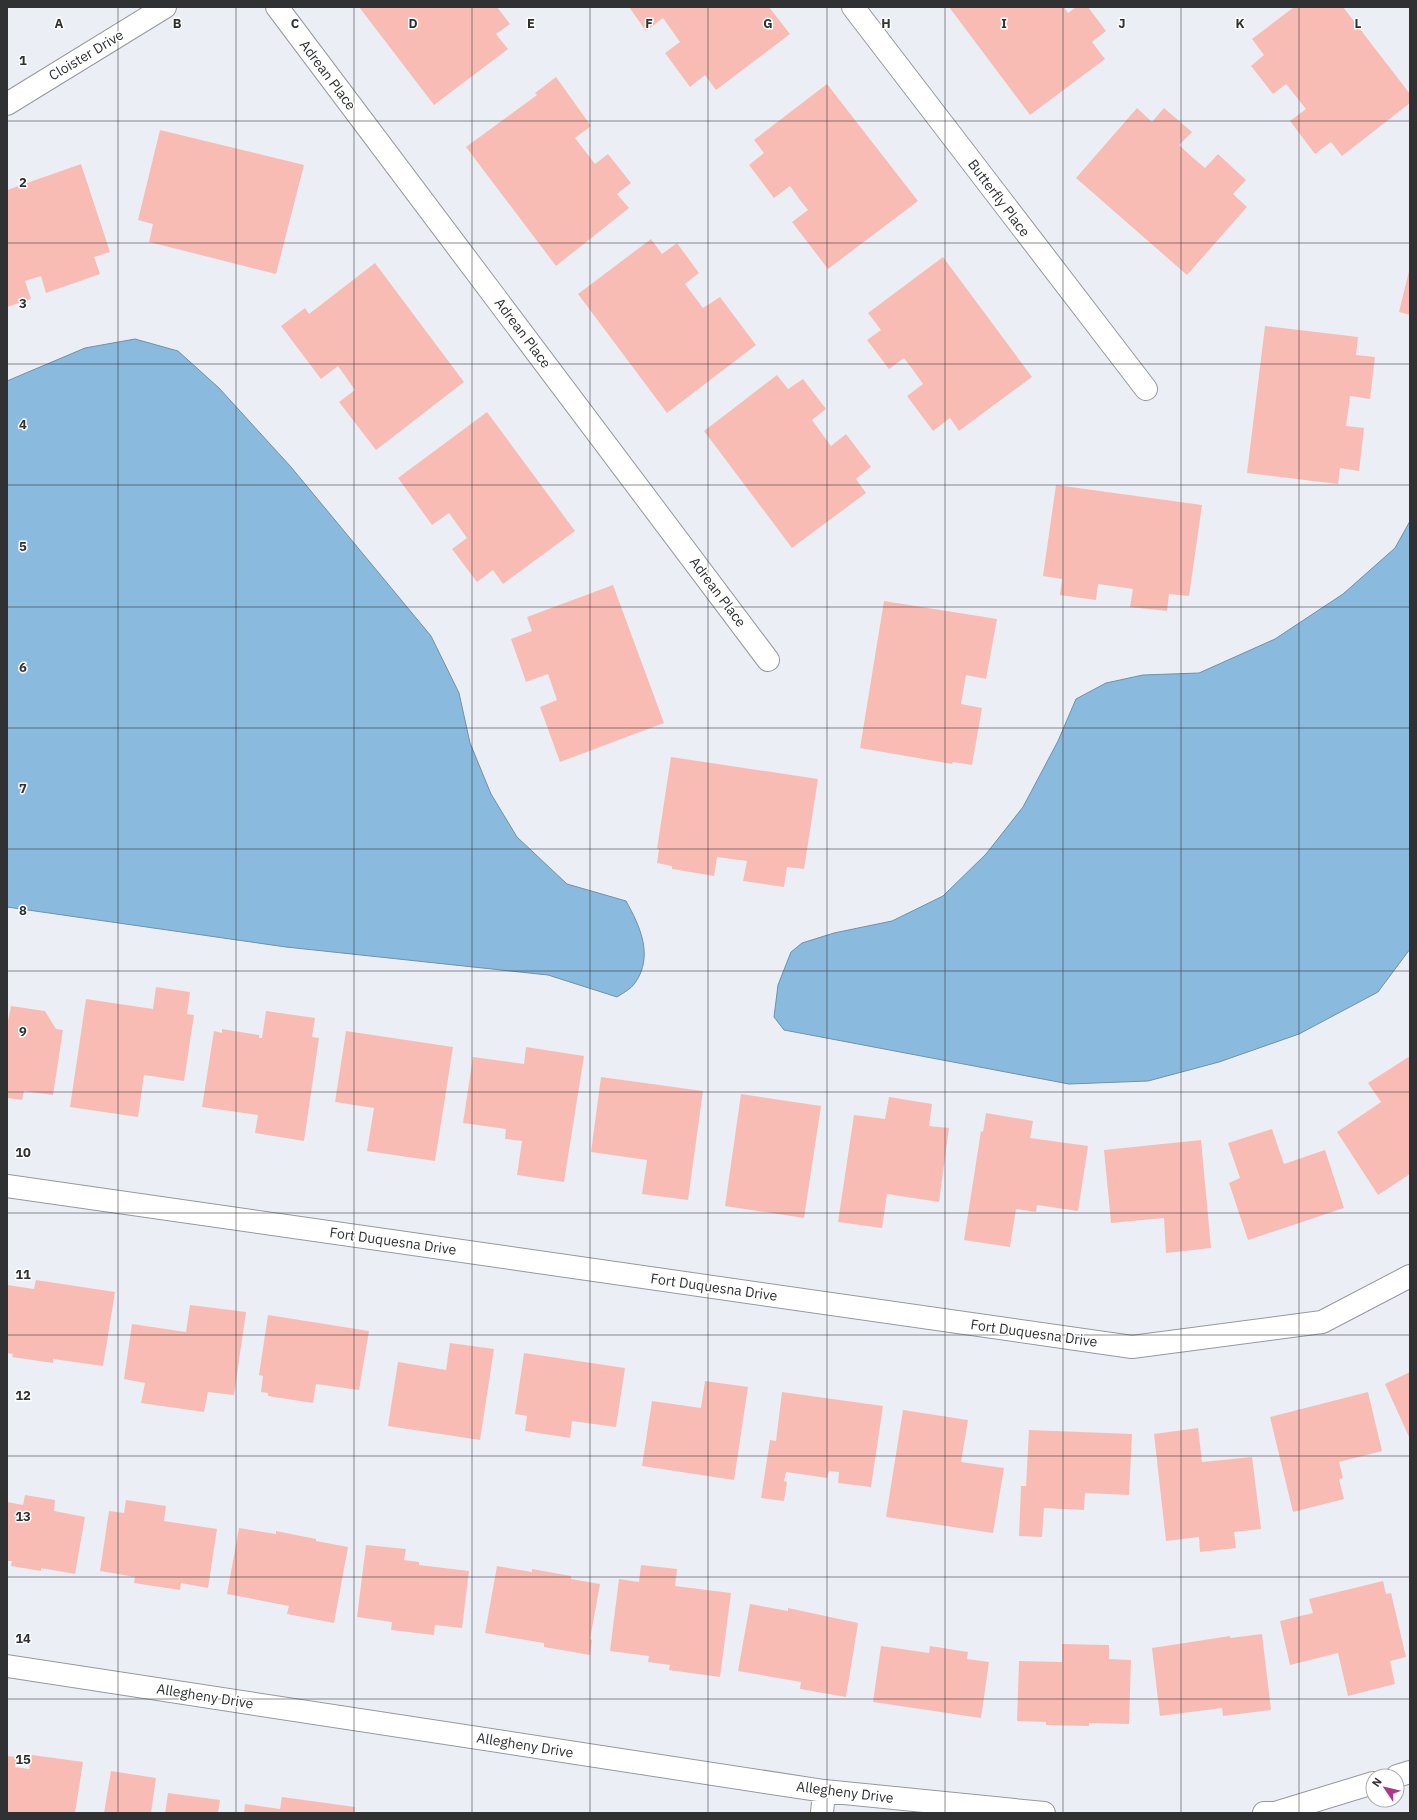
<svg xmlns="http://www.w3.org/2000/svg" width="1417" height="1820" font-family="'IBM Plex Sans',sans-serif">
<style>
.water{fill:#8abadd;stroke:#6f91aa}
.building{fill:#f9bcb4}
.lines{fill:none;stroke-linecap:round;stroke-linejoin:round}
.minor-casing{stroke:#95999f;stroke-width:24}
.minor{stroke:#fff;stroke-width:22}
.grid{fill:none;stroke:#2f3133;stroke-width:1;stroke-opacity:0.55}
.labels{text-anchor:middle;dominant-baseline:central;stroke-width:3;stroke-linejoin:round;paint-order:stroke}
.street-label{font-size:14px;fill:#2f3133;stroke:#fff}
.grid-label{font-size:13px;text-anchor:middle;font-weight:bold;fill:#2f3133;stroke:#fff;stroke-width:3;stroke-linejoin:round;paint-order:stroke}
</style>
<rect width="100%" height="100%" fill="#ebeff5"/>
<path class="water" d="M135,339L178,351L219,388L291,467L431,636L459,693L470,743L491,794L517,837L567,884L626,901C640,926 654,956 635,983C631,989 623,993 617,997L548,975L286,947L7,907V381L85,348Z
M1410,521V949L1378,992L1299,1034L1219,1062L1148,1081L1069,1084L784,1030L774,1017L778,985L791,952L802,943L834,933L892,921L943,896L986,854L1023,807L1058,741L1076,699L1106,683L1143,675L1199,673L1275,639L1343,594L1395,548Z"/>
<path class="building" d="M359,7H497L510,24L496,34L508,49L434,105Z
M629,7H769L790,34L716,90L705,75L690,87L665,53L680,42L663,18L646,31Z
M949,7H1064L1068,13L1076,7H1088L1106,31L1092,42L1105,59L1030,115Z
M1294,7H1343L1410,94V103L1342,156L1331,142L1315,154L1290,121L1306,109L1286,84L1273,94L1251,66L1264,55L1252,39Z
M556,77L591,126L575,138L595,164L608,154L631,183L617,194L629,208L556,266L466,147L537,95L535,93Z
M827,84L918,201L828,269L792,222L808,210L800,200L790,186L774,198L749,165L764,153L754,140Z
M1137,108L1152,122L1164,108L1192,132L1179,145L1192,157L1205,168L1218,154L1246,180L1233,194L1247,207L1187,275L1076,178Z
M160,130L304,165L276,274L149,242L153,224L138,220Z
M81,164L110,252L94,257L100,274L46,293L41,276L25,281L31,299L7,307V190Z
M651,239L662,254L677,243L699,273L685,284L703,308L720,297L756,345L667,413L578,294Z
M943,257L1032,377L959,431L950,418L933,431L907,396L923,384L913,370L904,358L889,369L867,340L881,330L868,313Z
M375,263L464,382L376,450L339,402L355,390L338,366L321,379L281,326L305,308L309,314Z
M1409,271H1410V315L1399,312Z
M1265,326L1358,337L1356,355L1375,357L1370,399L1350,396L1348,412L1346,426L1364,428L1359,471L1340,468L1338,484L1247,473Z
M777,375L788,389L803,379L826,409L812,420L831,446L846,434L871,467L856,479L866,493L792,548L704,431Z
M487,412L575,531L503,584L493,570L477,582L452,549L467,538L449,513L432,525L398,478Z
M1056,485L1202,505L1189,596L1169,594L1167,611L1130,607L1133,589L1098,584L1096,600L1060,595L1062,579L1043,576Z
M613,585L664,723L560,762L540,707L557,700L548,674L526,682L511,639L532,631L527,617Z
M884,601L997,619L986,679L966,675L961,704L982,708L972,765L953,762L952,764L860,748Z
M671,757L818,779L804,869L787,867L784,887L743,881L747,861L717,857L714,876L672,869V866L657,863L659,849H657Z
M156,987L190,992L187,1014L194,1015L184,1081L144,1075L138,1117L70,1107L86,999L153,1009Z
M11,1006L45,1011L56,1029L63,1030L53,1095L24,1091L22,1100L7,1098V1021H8Z
M266,1011L315,1018L312,1037L319,1038L304,1141L255,1133L258,1115L202,1107L214,1031L222,1033V1029L259,1035V1038H262Z
M346,1031L453,1047L435,1161L367,1151L374,1108L335,1102Z
M526,1047L584,1056L564,1182L517,1175L522,1141L505,1139L506,1129L463,1123L473,1057L524,1064Z
M1410,1056V1174L1378,1195L1337,1132L1381,1102L1368,1083Z
M601,1077L703,1091L688,1200L642,1194L647,1160L591,1152Z
M741,1094L821,1106L804,1218L725,1206Z
M889,1097L932,1104L929,1126L949,1128L939,1202L887,1194L882,1228L838,1222L854,1115L885,1119Z
M986,1113L1033,1121L1030,1138L1088,1146L1078,1211L1037,1205L1036,1212L1016,1209L1010,1247L964,1240L981,1131L983,1132Z
M1272,1129L1284,1164L1325,1150L1344,1208L1248,1240L1229,1183L1240,1178L1228,1143Z
M1201,1140L1211,1248L1166,1253L1164,1218L1111,1223L1104,1150Z
M36,1280L115,1292L103,1366L53,1359V1363L12,1357L13,1354L7,1353V1285L34,1289Z
M190,1305L246,1312L234,1395L208,1392L204,1412L141,1403L145,1383L124,1379L132,1324L186,1332Z
M268,1315L369,1331L359,1390L316,1384L313,1403L268,1396V1393L261,1392L263,1376L259,1375Z
M450,1343L494,1349L480,1440L388,1426L398,1362L446,1370Z
M524,1353L625,1368L616,1427L572,1421L570,1438L525,1431L527,1416L515,1414Z
M1410,1372V1439L1385,1384Z
M705,1381L748,1387L734,1480L642,1466L652,1401L701,1408Z
M782,1392L883,1406L871,1487L838,1483L839,1472L829,1471L827,1478L786,1472L784,1481L787,1482L784,1501L761,1498L770,1440L776,1441Z
M1368,1392L1382,1451L1339,1462L1343,1478L1339,1479L1344,1499L1293,1512L1270,1417Z
M903,1410L968,1420L961,1462L1004,1468L993,1533L886,1517Z
M1198,1428L1202,1462L1252,1457L1261,1529L1234,1532L1236,1548L1200,1552L1199,1537L1166,1541L1154,1434Z
M1029,1430L1132,1434L1129,1495L1085,1493L1084,1510L1044,1508L1042,1537L1019,1536L1021,1486H1026Z
M25,1495L55,1500L54,1511L85,1517L75,1574L41,1568V1571L11,1566L12,1561H7V1502L23,1505Z
M126,1500L166,1506L164,1521L217,1529L208,1588L181,1583L180,1590L134,1583L135,1577L100,1571L109,1511L124,1513Z
M239,1528L276,1534V1531L316,1539V1541L348,1547L334,1623L287,1614L289,1606L227,1594Z
M366,1545L406,1549L404,1560L419,1562V1565L469,1571L462,1628L435,1625L434,1635L391,1630L392,1622L357,1617Z
M641,1565L677,1569L675,1586L731,1593L720,1677L669,1670L670,1665L648,1662L649,1656L610,1651L619,1579L639,1582Z
M497,1566L532,1572V1569L571,1576V1579L600,1584L590,1639L592,1640L590,1655L544,1647V1643L485,1633Z
M1383,1581L1386,1594L1391,1593L1406,1657L1390,1661L1395,1684L1348,1696L1338,1653L1290,1665L1280,1621L1313,1613L1309,1599Z
M750,1604L788,1611V1608L858,1623L846,1697L800,1689L801,1682L738,1671Z
M1262,1634L1271,1710L1223,1716L1222,1708L1160,1716L1152,1648L1230,1636V1638Z
M1062,1644L1109,1645V1659L1131,1660L1129,1724L1089,1723V1726L1046,1725V1722L1017,1721L1019,1661L1062,1662Z
M881,1646L929,1653L930,1646L968,1652L967,1659L989,1662L981,1718L873,1702Z
M32,1755L83,1762L75,1813H7V1756L17,1757L15,1767L29,1769Z
M111,1771L156,1778L151,1813H104Z
M168,1793L220,1800L218,1813H165Z
M282,1797L355,1807L354,1813H244L245,1804L280,1809Z"/>
<g class="lines">
<g class="minor-casing">
<path id="minor" d="M277,7L768,660
M853,7L1146,389
M7,104L165,7
M7,1186L1132,1347L1322,1322L1410,1276
M7,1666L824,1791L1044,1813
M1397,1776L1410,1772
M822,1813L824,1791
M1264,1813H1275L1373,1783"/>
</g>
<use href="#minor" class="minor"/>
</g>
<path class="grid" d="M118,7V1813M236,7V1813M354,7V1813M472,7V1813M590,7V1813M708,7V1813M827,7V1813M945,7V1813M1063,7V1813M1181,7V1813M1299,7V1813M7,121H1410M7,243H1410M7,364H1410M7,485H1410M7,607H1410M7,728H1410M7,849H1410M7,971H1410M7,1092H1410M7,1213H1410M7,1335H1410M7,1456H1410M7,1577H1410M7,1699H1410"/>
<g class="labels">
<g class="street-label">
<text transform="translate(86 55) rotate(-31)">Cloister Drive</text>
<text transform="translate(328 75) rotate(53)">Adrean Place</text>
<text transform="translate(999 198) rotate(53)">Butterfly Place</text>
<text transform="translate(523 333) rotate(53)">Adrean Place</text>
<text transform="translate(718 592) rotate(53)">Adrean Place</text>
<text transform="translate(393 1241) rotate(8)">Fort Duquesna Drive</text>
<text transform="translate(714 1287) rotate(8)">Fort Duquesna Drive</text>
<text transform="translate(1034 1333) rotate(8)">Fort Duquesna Drive</text>
<text transform="translate(205 1696) rotate(9)">Allegheny Drive</text>
<text transform="translate(525 1745) rotate(9)">Allegheny Drive</text>
<text transform="translate(845 1792) rotate(7)">Allegheny Drive</text>
</g>
</g>
<g class="grid-label">
<text x="59" y="28">A</text>
<text x="177" y="28">B</text>
<text x="295" y="28">C</text>
<text x="413" y="28">D</text>
<text x="531" y="28">E</text>
<text x="649" y="28">F</text>
<text x="768" y="28">G</text>
<text x="886" y="28">H</text>
<text x="1004" y="28">I</text>
<text x="1122" y="28">J</text>
<text x="1240" y="28">K</text>
<text x="1358" y="28">L</text>
<text x="23" y="65">1</text>
<text x="23" y="187">2</text>
<text x="23" y="308">3</text>
<text x="23" y="429">4</text>
<text x="23" y="551">5</text>
<text x="23" y="672">6</text>
<text x="23" y="793">7</text>
<text x="23" y="915">8</text>
<text x="23" y="1036">9</text>
<text x="23" y="1157">10</text>
<text x="23" y="1279">11</text>
<text x="23" y="1400">12</text>
<text x="23" y="1521">13</text>
<text x="23" y="1643">14</text>
<text x="23" y="1764">15</text>
</g>
<rect width="1417" height="1820" fill="none" stroke="#2f3133" stroke-width="16"/>
<g transform="translate(1385 1788) rotate(305)"><circle r="19" fill="#ffffff" stroke="#acadad"/>
<path d="M0-3L7 15L0 10L-7 15Z" fill="#b0378b"/>
<text y="-6" font-size="11" font-weight="bold" text-anchor="middle" fill="#2f3133">N</text>
</g>
</svg>
